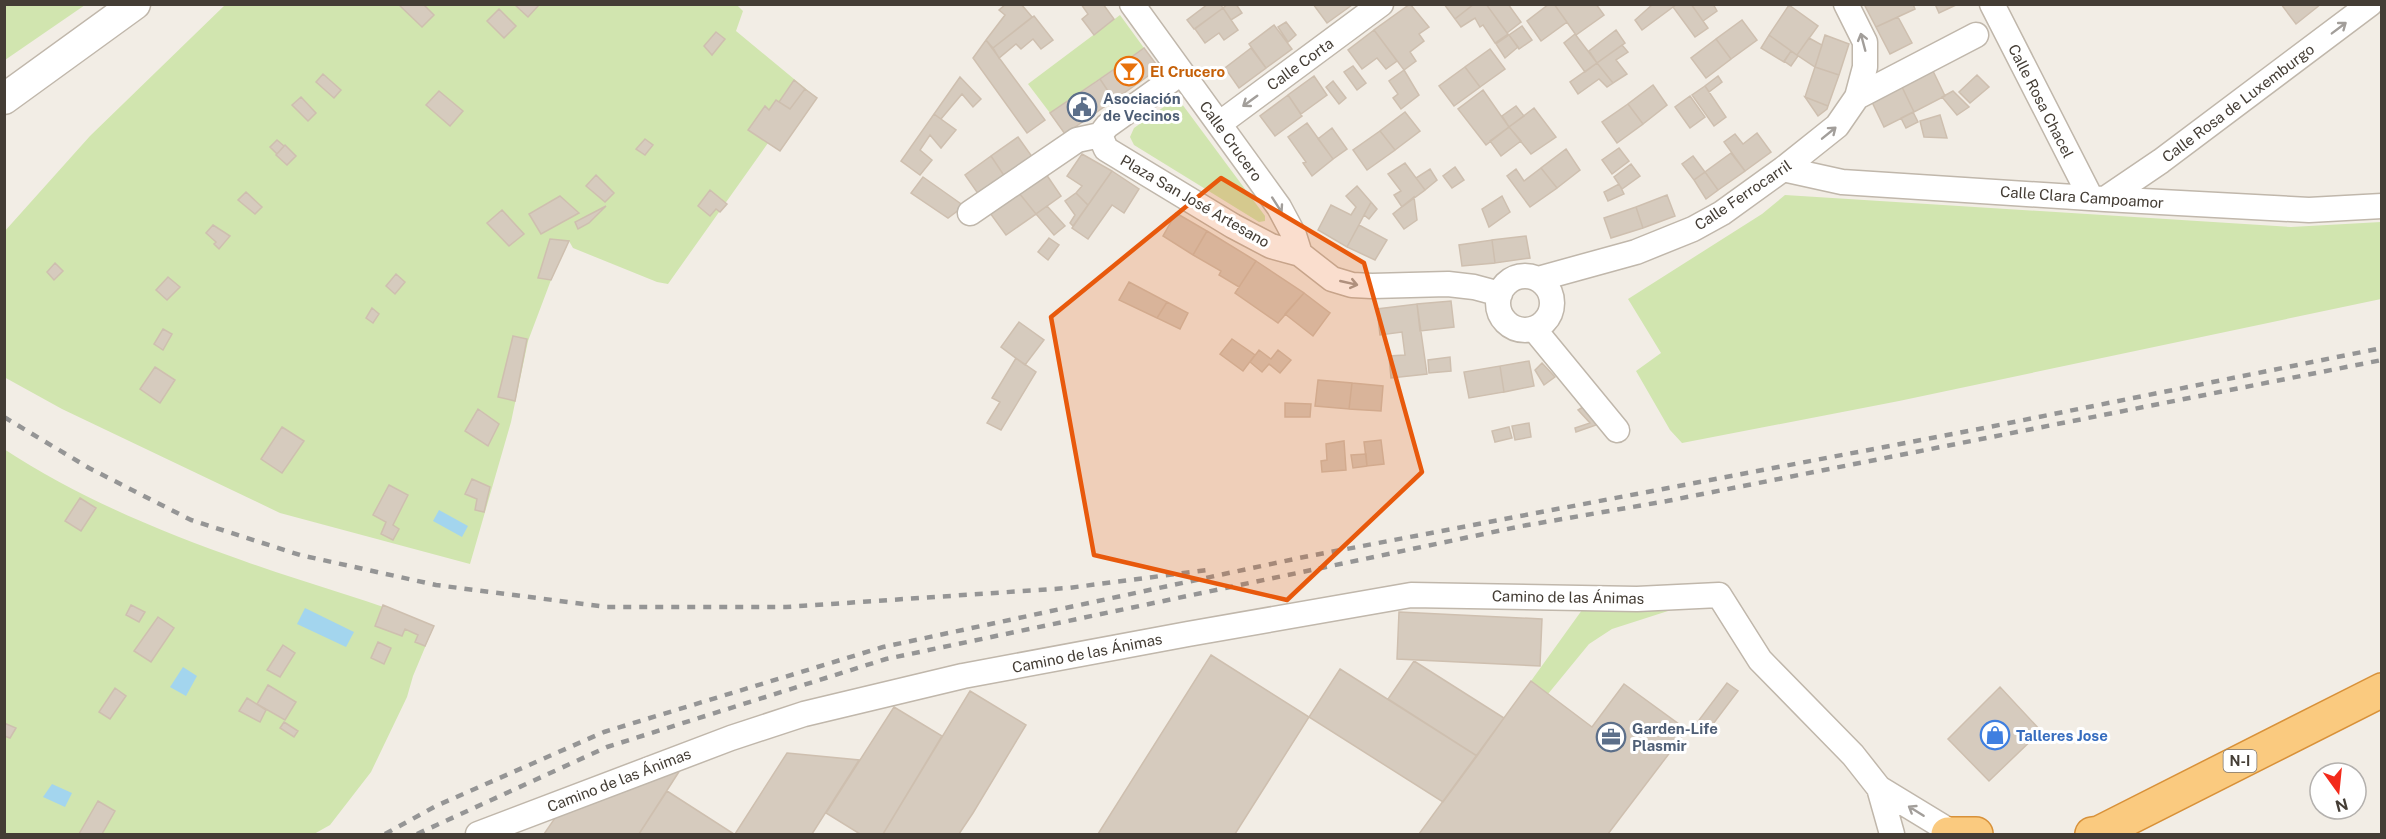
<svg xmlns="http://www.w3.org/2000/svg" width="2386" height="839" font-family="'Public Sans',sans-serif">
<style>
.green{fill:#d1e5af}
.water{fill:#a3d5ee}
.building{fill:#d6cbbe;stroke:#cebfaf;stroke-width:1.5}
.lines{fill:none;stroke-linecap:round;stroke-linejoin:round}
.minor-casing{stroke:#c0b7ab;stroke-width:27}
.tertiary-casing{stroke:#c0b7ab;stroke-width:33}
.trunk-casing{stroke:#d89139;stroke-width:36}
.minor{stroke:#fff;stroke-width:24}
.tertiary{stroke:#fff;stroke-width:30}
.trunk{stroke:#faca7f;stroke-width:33}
.rail{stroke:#959595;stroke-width:4.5;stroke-dasharray:8 8;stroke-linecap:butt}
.oneway{stroke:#a29e9a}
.marked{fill:#e8590c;fill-opacity:0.2;stroke:#e8590c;stroke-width:4.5;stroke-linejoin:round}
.labels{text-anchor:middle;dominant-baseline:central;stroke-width:6;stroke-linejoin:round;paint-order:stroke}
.shield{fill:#fff;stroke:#7c7772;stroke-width:1.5}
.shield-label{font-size:14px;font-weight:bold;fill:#443d35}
.street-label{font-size:15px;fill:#443d35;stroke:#fff}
.food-label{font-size:15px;font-weight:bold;fill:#c56008;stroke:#fff;text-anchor:start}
.service-label{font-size:15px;font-weight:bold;fill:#4e5e75;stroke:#fff;text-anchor:start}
.shop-label{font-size:15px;font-weight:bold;fill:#366cbe;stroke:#fff;text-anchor:start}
</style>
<rect width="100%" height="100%" fill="#f2ede5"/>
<path class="green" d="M5,4H85V5L5,60Z
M225,5H737L743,11L736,31L817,98L780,151L768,143L668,284L657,282L573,248L569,241L551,280L528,341L511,422L470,564L280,513L62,409L4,377V232L90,136Z
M1120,15L1144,48L1050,113L1028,84Z
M1175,99L1179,100L1265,216V221L1259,222L1134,145L1130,137L1134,128Z
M1785,195L2291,227L2381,222V299L1899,401L1682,443L1670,430L1636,371L1661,353L1628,299L1762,214Z
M4,449C77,497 161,532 244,561C307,584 371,600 434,626L413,676L407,697L371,772L330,825L314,834H5Z
M1670,605L1668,611L1612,629L1589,644L1548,694L1531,681L1582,610Z"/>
<path class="water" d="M439,510L468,526L462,537L433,521Z
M305,608L354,632L346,647L297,624Z
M183,667L197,676L186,696L170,687Z
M52,784L72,793L65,807L43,797Z"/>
<path class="building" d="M398,4H423L434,15L422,27Z
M514,4H539V5L528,17Z
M1006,4H1021L1032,17L993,48L986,40L1005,15L999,10Z
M1081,4H1103L1114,19L1094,35L1082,19L1088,14Z
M1208,4H1220L1223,8L1194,29L1187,20Z
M1228,4H1236L1242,13L1231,20L1223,8Z
M1313,4H1351L1352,5L1327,23Z
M1410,4L1429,27L1419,34L1424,41L1410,52L1416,61L1404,70L1374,30Z
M1444,4H1474L1455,19Z
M1474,4H1486L1508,34L1495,43L1483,25L1480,27L1475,18L1461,27L1455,19Z
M1486,4H1508L1521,22L1507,33Z
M1549,4H1554L1567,22L1541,41L1527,21Z
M1554,4H1596L1604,15L1576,35Z
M1653,4H1677L1642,30L1635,20Z
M1677,4H1691L1708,28L1695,37L1673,7Z
M1691,4H1713L1717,11L1703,21Z
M1864,4H1913L1915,9L1876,27Z
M1935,4H1958L1939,13Z
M2281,4H2321L2296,24Z
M1789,5L1818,26L1797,55L1769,35Z
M1223,8L1238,30L1224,40L1219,33L1205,43L1195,29Z
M499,9L516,26L504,38L487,21Z
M1034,16L1053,40L1041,49L1033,39L1021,49L1016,44L999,58L993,48Z
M1898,17L1912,43L1890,54L1876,27Z
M1742,20L1757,40L1731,59L1716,39Z
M1286,22L1296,35L1288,42L1278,27Z
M1274,25L1292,49L1266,68L1249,44Z
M1522,26L1532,40L1519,49L1509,35Z
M1374,30L1397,61L1386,69L1377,58L1362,69L1348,50Z
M1616,30L1625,43L1597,63L1589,51Z
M716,32L725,39L712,55L704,46Z
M1575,34L1597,63L1585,72L1564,43Z
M1509,35L1518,47L1505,58L1496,44Z
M1769,35L1791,51L1784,62L1761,48Z
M1825,35L1849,44L1839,75L1815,67Z
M1809,38L1822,45L1815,67L1797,55Z
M1716,39L1731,59L1706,78L1691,58Z
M986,40L1045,120L1027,133L973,58Z
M1622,45L1628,52L1616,60L1627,74L1613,83L1597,63Z
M1144,48L1159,68L1141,81L1126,61Z
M1251,48L1266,68L1239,88L1225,68Z
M1490,49L1505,69L1480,87L1465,67Z
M1791,51L1798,56L1791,66L1784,61Z
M1126,61L1141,81L1114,100L1100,79Z
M1597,63L1613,83L1607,87L1599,79L1578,94L1570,82Z
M1353,66L1366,83L1357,90L1344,72Z
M1465,67L1480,87L1454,106L1439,86Z
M1815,67L1839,75L1828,106L1805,97Z
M1404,70L1419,95L1401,109L1393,98L1398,94L1389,81Z
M1933,71L1945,96L1914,112L1902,87Z
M323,74L341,90L334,98L316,82Z
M1977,75L1989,87L1970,103L1959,92Z
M1314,76L1327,95L1301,114L1288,95Z
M1718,76L1722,82L1709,92L1705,86Z
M960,77L981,99L973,107L962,94L941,119L934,114Z
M1100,79L1114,100L1065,134L1050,113Z
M794,80L805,89L790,109L779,102Z
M1333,81L1346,98L1339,104L1326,87Z
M1653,85L1667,105L1643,124L1628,104Z
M1705,86L1726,117L1714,126L1692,95Z
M1902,87L1914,112L1884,127L1872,102Z
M805,89L817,98L780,151L748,130L765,106L769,110L776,100L790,109Z
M1483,90L1509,127L1486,145L1458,109Z
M439,91L463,111L450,126L426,105Z
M1953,91L1969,107L1957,115L1942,97Z
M1288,95L1302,116L1275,136L1260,116Z
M1690,96L1705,117L1690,128L1675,107Z
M301,97L316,113L308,121L292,105Z
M1805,97L1828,106L1827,109L1818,116Z
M1628,104L1643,124L1617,143L1602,122Z
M1516,106L1524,116L1509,127L1502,116Z
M1534,108L1556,137L1531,154L1509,127Z
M1405,112L1420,131L1395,150L1380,131Z
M1913,112L1918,122L1906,128L1901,118Z
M934,114L956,130L941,148L930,135L920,150L932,160L920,175L901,161Z
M1940,115L1947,138L1924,137L1920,121Z
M1307,123L1333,159L1312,176L1303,163L1306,162L1288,137Z
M1509,127L1521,141L1501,156L1490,141Z
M1332,128L1347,149L1333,159L1318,139Z
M1380,131L1395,150L1367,170L1353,150Z
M1757,133L1771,152L1745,171L1724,142L1735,134L1743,144Z
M1018,137L1033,158L1005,177L991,156Z
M645,139L653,145L645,155L636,149Z
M277,140L284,146L277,154L270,147Z
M285,145L296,156L287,165L276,155Z
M1619,148L1629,161L1612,174L1602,160Z
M1566,149L1580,170L1557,188L1541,168Z
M1731,153L1745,171L1718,190L1705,172Z
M1082,154L1112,171L1088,205L1076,193L1082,186L1067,176Z
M991,156L1005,177L979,195L965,175Z
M1693,156L1705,172L1694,180L1682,164Z
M1405,163L1425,190L1402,207L1394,195L1401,191L1388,174Z
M1631,164L1640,176L1622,189L1614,177Z
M1455,167L1464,180L1452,188L1443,176Z
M1541,168L1557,188L1530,207L1507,176L1516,169L1524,181Z
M1430,169L1437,180L1425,190L1416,178Z
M1112,171L1139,189L1124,213L1112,205L1088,239L1072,228Z
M1705,172L1718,190L1706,199L1694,180Z
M1046,174L1061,196L1036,214L1019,193Z
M596,175L614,193L605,202L586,186Z
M923,177L964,206L948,218L911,193Z
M1619,184L1624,194L1608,201L1604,192Z
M1357,186L1371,202L1347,247L1318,230L1331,205L1351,215L1356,207L1346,196Z
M710,190L727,204L720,212L716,209L710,216L698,206Z
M246,192L262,207L255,214L238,200Z
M1019,193L1036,214L1006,235L990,213Z
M1076,193L1088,205L1073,226L1070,223L1075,215L1065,201Z
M1667,195L1675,216L1643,228L1636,207Z
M560,196L579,213L541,234L529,214Z
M1502,196L1510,212L1489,227L1482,209Z
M1414,197L1417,220L1404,229L1393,214Z
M1371,202L1377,209L1369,219L1364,215Z
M606,206L589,223L578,229L575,222Z
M1047,206L1065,226L1054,235L1036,214Z
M1636,207L1643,228L1611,238L1604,218Z
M502,210L524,234L509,246L487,223Z
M1176,213L1207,231L1193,255L1163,236Z
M213,225L230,236L219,249L214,244L216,242L206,233Z
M1359,225L1387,240L1375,260L1347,247Z
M1207,231L1256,261L1239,287L1219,275L1221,271L1193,255Z
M1526,236L1530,258L1495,263L1492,240Z
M1049,238L1059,245L1048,260L1038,252Z
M550,239L569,241L551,280L538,278Z
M1492,240L1495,263L1462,266L1459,245Z
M1256,261L1304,293L1278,323L1235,293Z
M55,263L63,271L54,280L47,272Z
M396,274L405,282L395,294L386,286Z
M168,277L180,287L167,300L156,290Z
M1129,282L1167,302L1157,318L1119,300Z
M1304,293L1330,313L1313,336L1285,314Z
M1451,301L1454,327L1420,331L1417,304Z
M1167,302L1188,313L1180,329L1157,318Z
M1417,304L1427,374L1391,378L1389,356L1405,355L1402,332L1380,335L1377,309Z
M372,308L379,314L373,323L366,318Z
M1019,322L1044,340L1025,365L1001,347Z
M163,329L172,334L163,350L154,344Z
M513,336L527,339L515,401L498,397Z
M1232,339L1255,355L1243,371L1220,354Z
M1259,350L1271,359L1278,350L1291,360L1280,373L1269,364L1262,372L1250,362Z
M1450,357L1451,371L1429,373L1428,360Z
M1016,358L1036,372L1001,430L987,423L1000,402L992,398Z
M1529,361L1534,386L1504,392L1500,366Z
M1542,363L1555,377L1544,385L1535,370Z
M1500,366L1504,392L1469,398L1464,372Z
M155,367L175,380L160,403L140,389Z
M1318,380L1352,383L1349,409L1315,406Z
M1352,383L1383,386L1381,411L1349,409Z
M1285,403L1311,404L1310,417H1285Z
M1583,407L1599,424L1576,432L1575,428L1590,423L1578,410Z
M478,409L499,424L488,446L465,431Z
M1529,423L1531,437L1515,440L1512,426Z
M282,427L304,441L282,473L261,459Z
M1509,427L1512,438L1495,442L1492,431Z
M1381,440L1384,464L1367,466L1364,442Z
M1344,441L1346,470L1322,472L1321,461L1327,460L1326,444Z
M1366,454L1367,466L1353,468L1351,455Z
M472,479L490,487L484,512L475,510L477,499L465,494Z
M389,485L408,495L393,525L399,529L393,540L381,534L386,522L373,515Z
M80,498L96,508L81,531L65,521Z
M131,605L145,612L139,622L126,615Z
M383,605L434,626L425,646L415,642L418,635L405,629L402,636L375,626Z
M1399,612L1542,619L1540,666L1397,659Z
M158,617L174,628L151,662L134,651Z
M378,642L391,648L384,664L371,658Z
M283,645L295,653L280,677L267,670Z
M1211,655L1309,717L1235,834H1098Z
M1414,661L1504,718L1477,756L1388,699Z
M1340,669L1477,756L1443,802L1309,717Z
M1531,681L1592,727L1624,684L1687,730L1608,834H1419Z
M1727,683L1738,691L1704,736L1693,728Z
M268,685L296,702L285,720L257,704Z
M2000,687L2041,731L1989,781L1948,739Z
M115,688L126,696L110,719L99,712Z
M970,691L1026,725L973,813L959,834H883Z
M247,698L266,710L260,722L239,711Z
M894,707L942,736L883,834H860L826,813Z
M284,722L298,731L294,737L280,728Z
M4,723L16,728L10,738L4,736Z
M787,753L859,760L812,834H735Z
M682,767L639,834H544L557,815Z
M667,791L734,834H639Z
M98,801L115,811L102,834H79Z"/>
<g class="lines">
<g class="minor-casing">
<path id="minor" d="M1132,4L1279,207L1294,235L1300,254
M1992,4L2091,198
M1181,73L1107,126L1100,135L1106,149L1233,226L1271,246L1300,254L1332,279L1352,285L1372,286L1448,284L1474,287L1500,294
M1857,97L1976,35
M1219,124L1381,4
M1783,169L1842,182L2105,199L2309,210L2382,206
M2105,199L2161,161L2370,4
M970,213L1077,140L1100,135
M1498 303a27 27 0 1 1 54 0a27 27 0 1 1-54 0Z
M1538,279L1636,252L1693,229L1722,213L1783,169L1837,126L1857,97L1865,67V42L1846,4
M1534,329L1617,430
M1879,788L1892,834
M478,834L731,738L804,714L963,676L1188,634L1411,595L1637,599L1719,595L1760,660L1853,755L1879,788L1953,833"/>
</g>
<g class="tertiary-casing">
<path id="tertiary" d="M4,99L135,4"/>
</g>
<g class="trunk-casing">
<path id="trunk" d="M1948,834H1976
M2092,834L2099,833L2382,690"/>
</g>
<use href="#minor" class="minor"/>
<use href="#tertiary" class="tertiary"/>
<use href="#trunk" class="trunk"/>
<path class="rail" d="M4,417L89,468L191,520L300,555L436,585L607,607H786L1068,588L1207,570
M385,834L436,806L604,732L883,647L1299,558L1979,429L2382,348
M417,834L607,747L886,659L1522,526L1667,501L2382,360"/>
</g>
<defs><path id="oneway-shaft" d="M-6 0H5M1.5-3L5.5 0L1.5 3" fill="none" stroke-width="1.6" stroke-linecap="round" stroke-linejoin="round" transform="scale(1.5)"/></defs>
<g class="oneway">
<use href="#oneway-shaft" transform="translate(2339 28) rotate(-37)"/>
<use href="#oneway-shaft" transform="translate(1863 42) rotate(-105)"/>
<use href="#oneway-shaft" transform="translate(1250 101) rotate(144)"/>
<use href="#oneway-shaft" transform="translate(1829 133) rotate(-39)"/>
<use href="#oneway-shaft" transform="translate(1277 205) rotate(57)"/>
<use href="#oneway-shaft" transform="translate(1349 283) rotate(13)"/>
<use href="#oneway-shaft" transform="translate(1916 811) rotate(-148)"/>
</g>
<path class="marked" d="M1221,178L1364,263L1422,472L1287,600L1094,555L1051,317Z"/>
<defs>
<g id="bar-ring" transform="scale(1.5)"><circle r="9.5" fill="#fff" stroke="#e8710a" stroke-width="1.5"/><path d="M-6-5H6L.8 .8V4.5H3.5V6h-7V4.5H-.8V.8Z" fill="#e8710a"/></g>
<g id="civic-ring" transform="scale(1.5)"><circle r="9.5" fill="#fff" stroke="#5c6f8a" stroke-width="1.5"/><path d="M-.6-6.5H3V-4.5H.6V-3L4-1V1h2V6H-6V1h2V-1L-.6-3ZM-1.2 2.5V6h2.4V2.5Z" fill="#5c6f8a"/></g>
<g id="shop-ring" transform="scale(1.5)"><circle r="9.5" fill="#fff" stroke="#3f7fe0" stroke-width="1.5"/><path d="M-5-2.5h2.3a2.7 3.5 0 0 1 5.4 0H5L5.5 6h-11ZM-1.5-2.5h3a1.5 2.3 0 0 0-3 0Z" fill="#3f7fe0"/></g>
<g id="office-ring" transform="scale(1.5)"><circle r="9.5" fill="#fff" stroke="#5c6f8a" stroke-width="1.5"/><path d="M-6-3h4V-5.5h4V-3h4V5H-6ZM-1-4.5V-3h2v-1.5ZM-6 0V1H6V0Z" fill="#5c6f8a"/></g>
</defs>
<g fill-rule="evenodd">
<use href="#bar-ring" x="1129" y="71"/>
<use href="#civic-ring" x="1082" y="107"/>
<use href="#shop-ring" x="1995" y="735"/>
<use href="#office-ring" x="1611" y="737"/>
</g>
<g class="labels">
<rect class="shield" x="2223.5" y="750" width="33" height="22" rx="4.5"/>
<g class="shield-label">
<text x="2240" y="761">N-I</text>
</g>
<g class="street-label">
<text transform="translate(1300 64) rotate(-36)">Calle Corta</text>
<text transform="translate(2041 101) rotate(63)">Calle Rosa Chacel</text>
<text transform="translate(2238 103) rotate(-37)">Calle Rosa de Luxemburgo</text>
<text transform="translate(1231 141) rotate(54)">Calle Crucero</text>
<text transform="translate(1743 195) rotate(-34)">Calle Ferrocarril</text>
<text transform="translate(2082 197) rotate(4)">Calle Clara Campoamor</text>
<text transform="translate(1195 201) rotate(30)">Plaza San José Artesano</text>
<text transform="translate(1568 597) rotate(1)">Camino de las Ánimas</text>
<text transform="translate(1087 653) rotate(-11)">Camino de las Ánimas</text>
<text transform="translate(619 780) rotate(-21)">Camino de las Ánimas</text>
</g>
<g class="food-label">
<text x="1150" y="71">El Crucero</text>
</g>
<g class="service-label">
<text x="1103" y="98">Asociación<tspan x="1103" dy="17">de Vecinos</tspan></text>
<text x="1632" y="728">Garden-Life<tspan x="1632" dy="17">Plasmir</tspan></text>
</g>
<g class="shop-label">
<text x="2016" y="735">Talleres Jose</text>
</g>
</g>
<rect width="2386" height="839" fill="none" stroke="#443d35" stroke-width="12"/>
<g transform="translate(2338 791) rotate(165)"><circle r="28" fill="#ffffff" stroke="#b4b1ae" stroke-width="1.5"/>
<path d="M0-4.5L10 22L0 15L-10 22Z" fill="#f32a1b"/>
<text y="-9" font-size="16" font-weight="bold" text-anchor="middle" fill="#443d35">N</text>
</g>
</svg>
